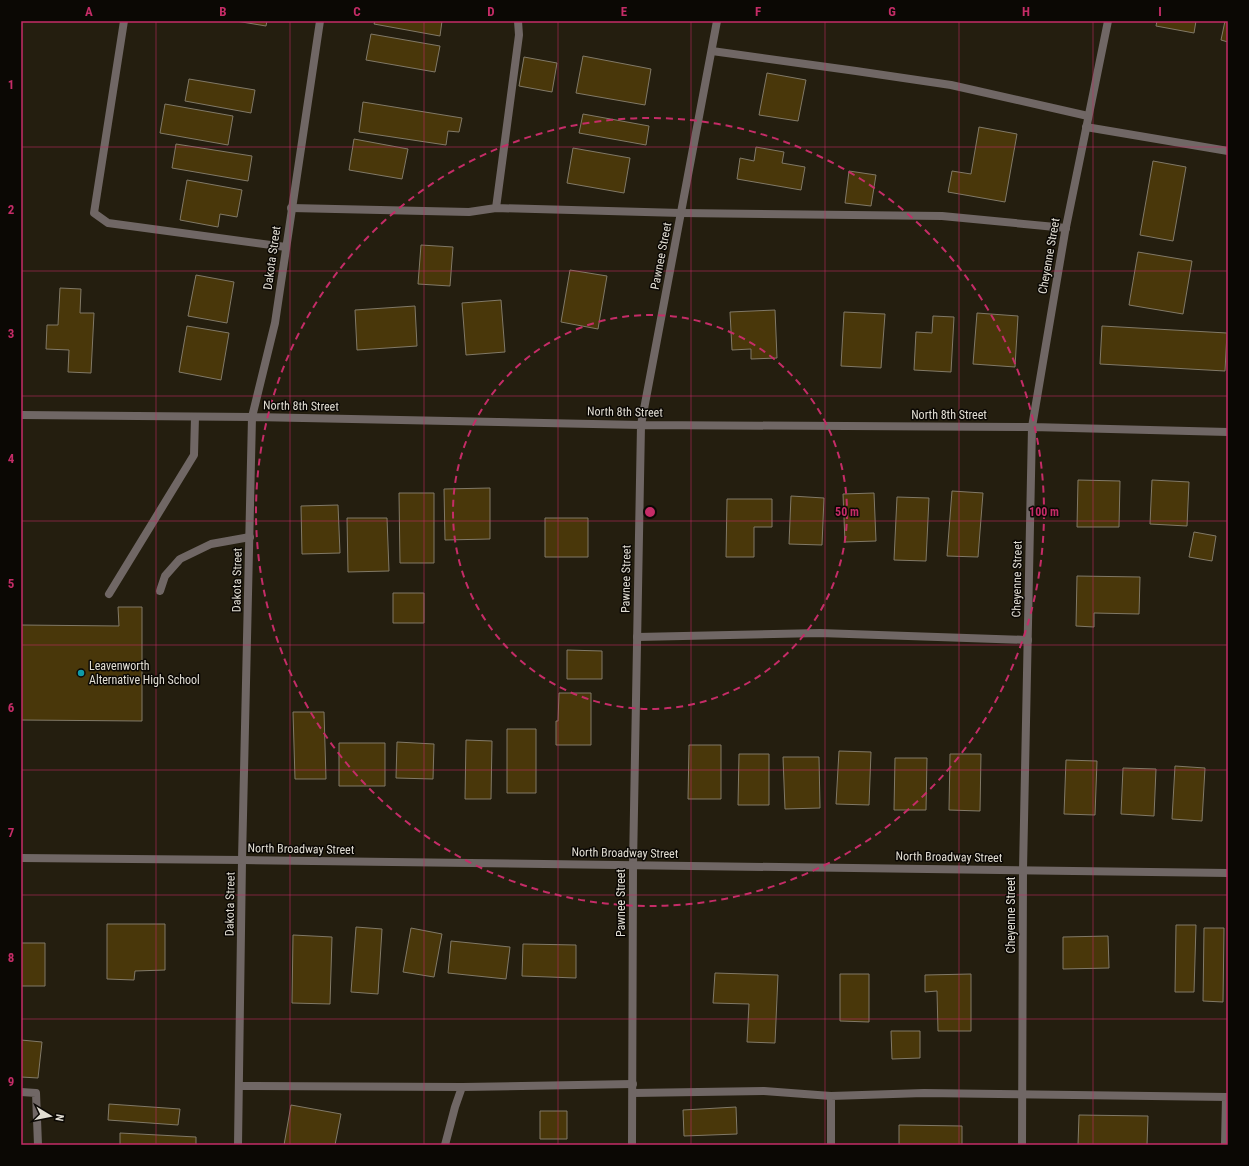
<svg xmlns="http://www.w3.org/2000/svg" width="1249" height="1166" font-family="'Roboto Condensed',sans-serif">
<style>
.building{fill:#49370a;stroke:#817967}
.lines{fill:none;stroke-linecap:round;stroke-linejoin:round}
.service{stroke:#706765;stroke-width:8}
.minor{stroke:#706765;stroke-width:8}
.tertiary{stroke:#706765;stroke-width:8}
.grid{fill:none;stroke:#c52c67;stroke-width:1;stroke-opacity:0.55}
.ring{fill:none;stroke:#c52c67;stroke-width:2;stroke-dasharray:7 5}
.culture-dot{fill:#0f9aa8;stroke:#0b0804;stroke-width:1.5}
.labels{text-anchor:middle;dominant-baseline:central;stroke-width:3;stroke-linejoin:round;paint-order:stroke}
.street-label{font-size:12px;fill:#e1ddd3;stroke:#0b0804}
.poi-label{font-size:12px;fill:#e1ddd3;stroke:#0b0804;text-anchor:start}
.centre{fill:#c52c67;stroke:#0b0804;stroke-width:2}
.ring-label{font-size:12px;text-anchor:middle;font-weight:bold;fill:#c52c67;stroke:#0b0804;stroke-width:3;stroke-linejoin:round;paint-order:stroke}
.neatline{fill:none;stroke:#c52c67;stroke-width:1.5}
.grid-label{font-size:13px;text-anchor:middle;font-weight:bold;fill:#c52c67}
</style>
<rect width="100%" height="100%" fill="#241e0f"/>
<path class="building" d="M236,21H267L266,26Z
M375,21H442L440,36L374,24Z
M1157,21H1196L1194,33L1156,26Z
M1225,21H1228V42L1221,40Z
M371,34L440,46L435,72L366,60Z
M583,56L651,69L645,105L576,93Z
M524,57L557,63L552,92L519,86Z
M767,73L806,80L798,121L759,115Z
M189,79L255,90L251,113L185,101Z
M363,102L462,118L459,132L448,131L446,145L359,132Z
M165,104L233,116L228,145L160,133Z
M583,114L649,126L646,145L579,133Z
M979,127L1017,134L1005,202L948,192L952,171L971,174Z
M354,139L408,149L402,179L349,170Z
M176,144L252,156L248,181L172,168Z
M756,147L784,152L782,163L805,167L801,190L737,179L740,158L754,161Z
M573,148L630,158L624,193L567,183Z
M1153,161L1186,167L1173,241L1140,235Z
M849,171L876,175L871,206L845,203Z
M187,180L242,190L237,217L220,214L218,227L180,220Z
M421,245L453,247L450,286L418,284Z
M1138,252L1192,261L1183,314L1129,305Z
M570,270L607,276L598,329L561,322Z
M196,275L234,282L227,323L188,316Z
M60,288L81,289L80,313H94L91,373L68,372L69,350L46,349L47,325H58Z
M501,300L505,352L466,355L462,303Z
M415,306L417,346L357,350L355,310Z
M775,310L777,358L751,359V349L732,350L730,312Z
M844,312L885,314L881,368L841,366Z
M977,313L1018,316L1015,367L973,364Z
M933,316L954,317L951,372L914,370L916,332L932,333Z
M187,326L229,333L221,380L179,372Z
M1102,326L1227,333L1225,371L1100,364Z
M1078,480L1120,481L1119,527H1077Z
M1152,480L1189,482L1187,526L1150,524Z
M490,488V539L445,540L444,489Z
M952,491L983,493L978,557L947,556Z
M399,493H434V563H400Z
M874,493L876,541L845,542L843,494Z
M791,496L824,498L822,545L789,544Z
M897,497L929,498L926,561L894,560Z
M727,499H772V527H754V557H726Z
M338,505L340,553L302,554L301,506Z
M347,518H387L389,571L348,572Z
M545,518H588V557H545Z
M1194,532L1216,536L1212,561L1189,557Z
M1077,576L1140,577L1139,614L1094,613V627L1076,626Z
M393,593H424V623H393Z
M118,607H142V721L21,720V625L119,626Z
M567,650L602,651V679H567Z
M559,693H591V745H556V721H558Z
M293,712H324L326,779H295Z
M507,729H536V793H507Z
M466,740L492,741L491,799H465Z
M397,742L434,744L433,779L396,778Z
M339,743H385V786H339Z
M689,745H721V799H688Z
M839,751L871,752L869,805L836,804Z
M739,754H769V805H738Z
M950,754H981L980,811L949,810Z
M783,757H819L820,808L785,809Z
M895,758H927L926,810H894Z
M1066,760L1097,761L1095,815L1064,814Z
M1175,766L1205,768L1202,821L1172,819Z
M1123,768L1156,769L1154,816L1121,814Z
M107,924H165V970L135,971L134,980L107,979Z
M1176,925H1196L1194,992H1175Z
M356,927L382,929L378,994L351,992Z
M411,928L442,934L434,977L403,972Z
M1204,928H1224L1223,1002L1203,1001Z
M293,935L332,937L330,1004L292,1003Z
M1108,936L1109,968L1063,969V937Z
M451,941L510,947L506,979L448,973Z
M21,943H45V986H21Z
M523,944L576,945V978L522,976Z
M715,973L778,975L775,1043L747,1042L749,1004L713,1003Z
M840,974H869V1022L840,1021Z
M971,974V1031H938L937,991L925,992V975Z
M891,1031H920V1058L892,1059Z
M21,1040L42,1042L38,1078L21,1077Z
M109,1104L180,1109L178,1125L108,1120Z
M291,1105L341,1114L335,1145H284Z
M736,1107L737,1134L684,1136L683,1110Z
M540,1111H567V1139H540Z
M1079,1115L1148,1116L1147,1145H1078Z
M899,1125L962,1126V1145H899Z
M120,1133L196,1137V1145H120Z"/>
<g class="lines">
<path class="service" d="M124,21L94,213L108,223L286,247
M712,51L856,71L951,85L1088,116
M1086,127L1228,151
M291,208L469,212L496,208L681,213L942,216L1066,228
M496,208L519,35L518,21
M160,591L165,576L180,559L211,544L250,537
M109,594L194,455L195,417
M637,637L820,633L1028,640
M239,1086L462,1087L633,1084
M21,1092L36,1093L38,1145
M633,1093L764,1091L831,1096L924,1093L1228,1097
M445,1145L455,1107L462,1087
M831,1145V1096
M1225,1145L1226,1097"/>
<path class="minor" d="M21,415L252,417L641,425L1032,427L1228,432
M238,1145L242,860L252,417L275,323L320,21
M632,1145L633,865L641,425L717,21
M1022,1145L1023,870L1032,427L1065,232L1108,21"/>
<path class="tertiary" d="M21,858L242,860L1228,873"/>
</g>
<path class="grid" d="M156,21V1145M290,21V1145M424,21V1145M558,21V1145M691,21V1145M825,21V1145M959,21V1145M1093,21V1145M21,147H1228M21,271H1228M21,396H1228M21,521H1228M21,645H1228M21,770H1228M21,895H1228M21,1019H1228"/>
<g class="ring">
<circle cx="650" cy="512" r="197"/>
<circle cx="650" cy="512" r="394"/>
</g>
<circle class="culture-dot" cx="81" cy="673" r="4"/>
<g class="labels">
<g class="street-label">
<text transform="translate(661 256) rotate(-79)">Pawnee Street</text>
<text transform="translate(1049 256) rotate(-80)">Cheyenne Street</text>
<text transform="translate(272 258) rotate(-82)">Dakota Street</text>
<text transform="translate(301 406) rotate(1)">North 8th Street</text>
<text transform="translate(625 412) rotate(1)">North 8th Street</text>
<text x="949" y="415">North 8th Street</text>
<text transform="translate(626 579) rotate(-89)">Pawnee Street</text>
<text transform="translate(1017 579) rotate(-89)">Cheyenne Street</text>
<text transform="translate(237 580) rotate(-89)">Dakota Street</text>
<text transform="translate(301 849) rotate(1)">North Broadway Street</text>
<text transform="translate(625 853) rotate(1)">North Broadway Street</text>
<text transform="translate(949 857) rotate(1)">North Broadway Street</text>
<text transform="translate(621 903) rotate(-90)">Pawnee Street</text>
<text transform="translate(230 904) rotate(-89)">Dakota Street</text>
<text transform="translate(1011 915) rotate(-90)">Cheyenne Street</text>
</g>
<g class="poi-label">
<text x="89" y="666">Leavenworth<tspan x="89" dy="14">Alternative High School</tspan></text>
</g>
</g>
<circle cx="650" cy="512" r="6" class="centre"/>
<g class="ring-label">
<text x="847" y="516">50 m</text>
<text x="1044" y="516">100 m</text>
</g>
<rect width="1249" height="1166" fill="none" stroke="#0b0804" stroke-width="44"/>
<g transform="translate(50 1116) rotate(100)" stroke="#0b0804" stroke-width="3" paint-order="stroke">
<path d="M0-3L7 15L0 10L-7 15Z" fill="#e1ddd3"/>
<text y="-6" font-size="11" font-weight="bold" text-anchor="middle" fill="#e1ddd3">N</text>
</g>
<rect x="22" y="22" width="1205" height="1122" class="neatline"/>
<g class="grid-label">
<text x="89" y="16">A</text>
<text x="223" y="16">B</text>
<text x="357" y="16">C</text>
<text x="491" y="16">D</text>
<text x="624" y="16">E</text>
<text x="758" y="16">F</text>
<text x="892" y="16">G</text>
<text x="1026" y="16">H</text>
<text x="1160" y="16">I</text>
<text x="11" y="89">1</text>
<text x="11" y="214">2</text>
<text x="11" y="338">3</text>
<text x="11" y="463">4</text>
<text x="11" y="588">5</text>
<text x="11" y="712">6</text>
<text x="11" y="837">7</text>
<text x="11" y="962">8</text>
<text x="11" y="1086">9</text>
</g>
</svg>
